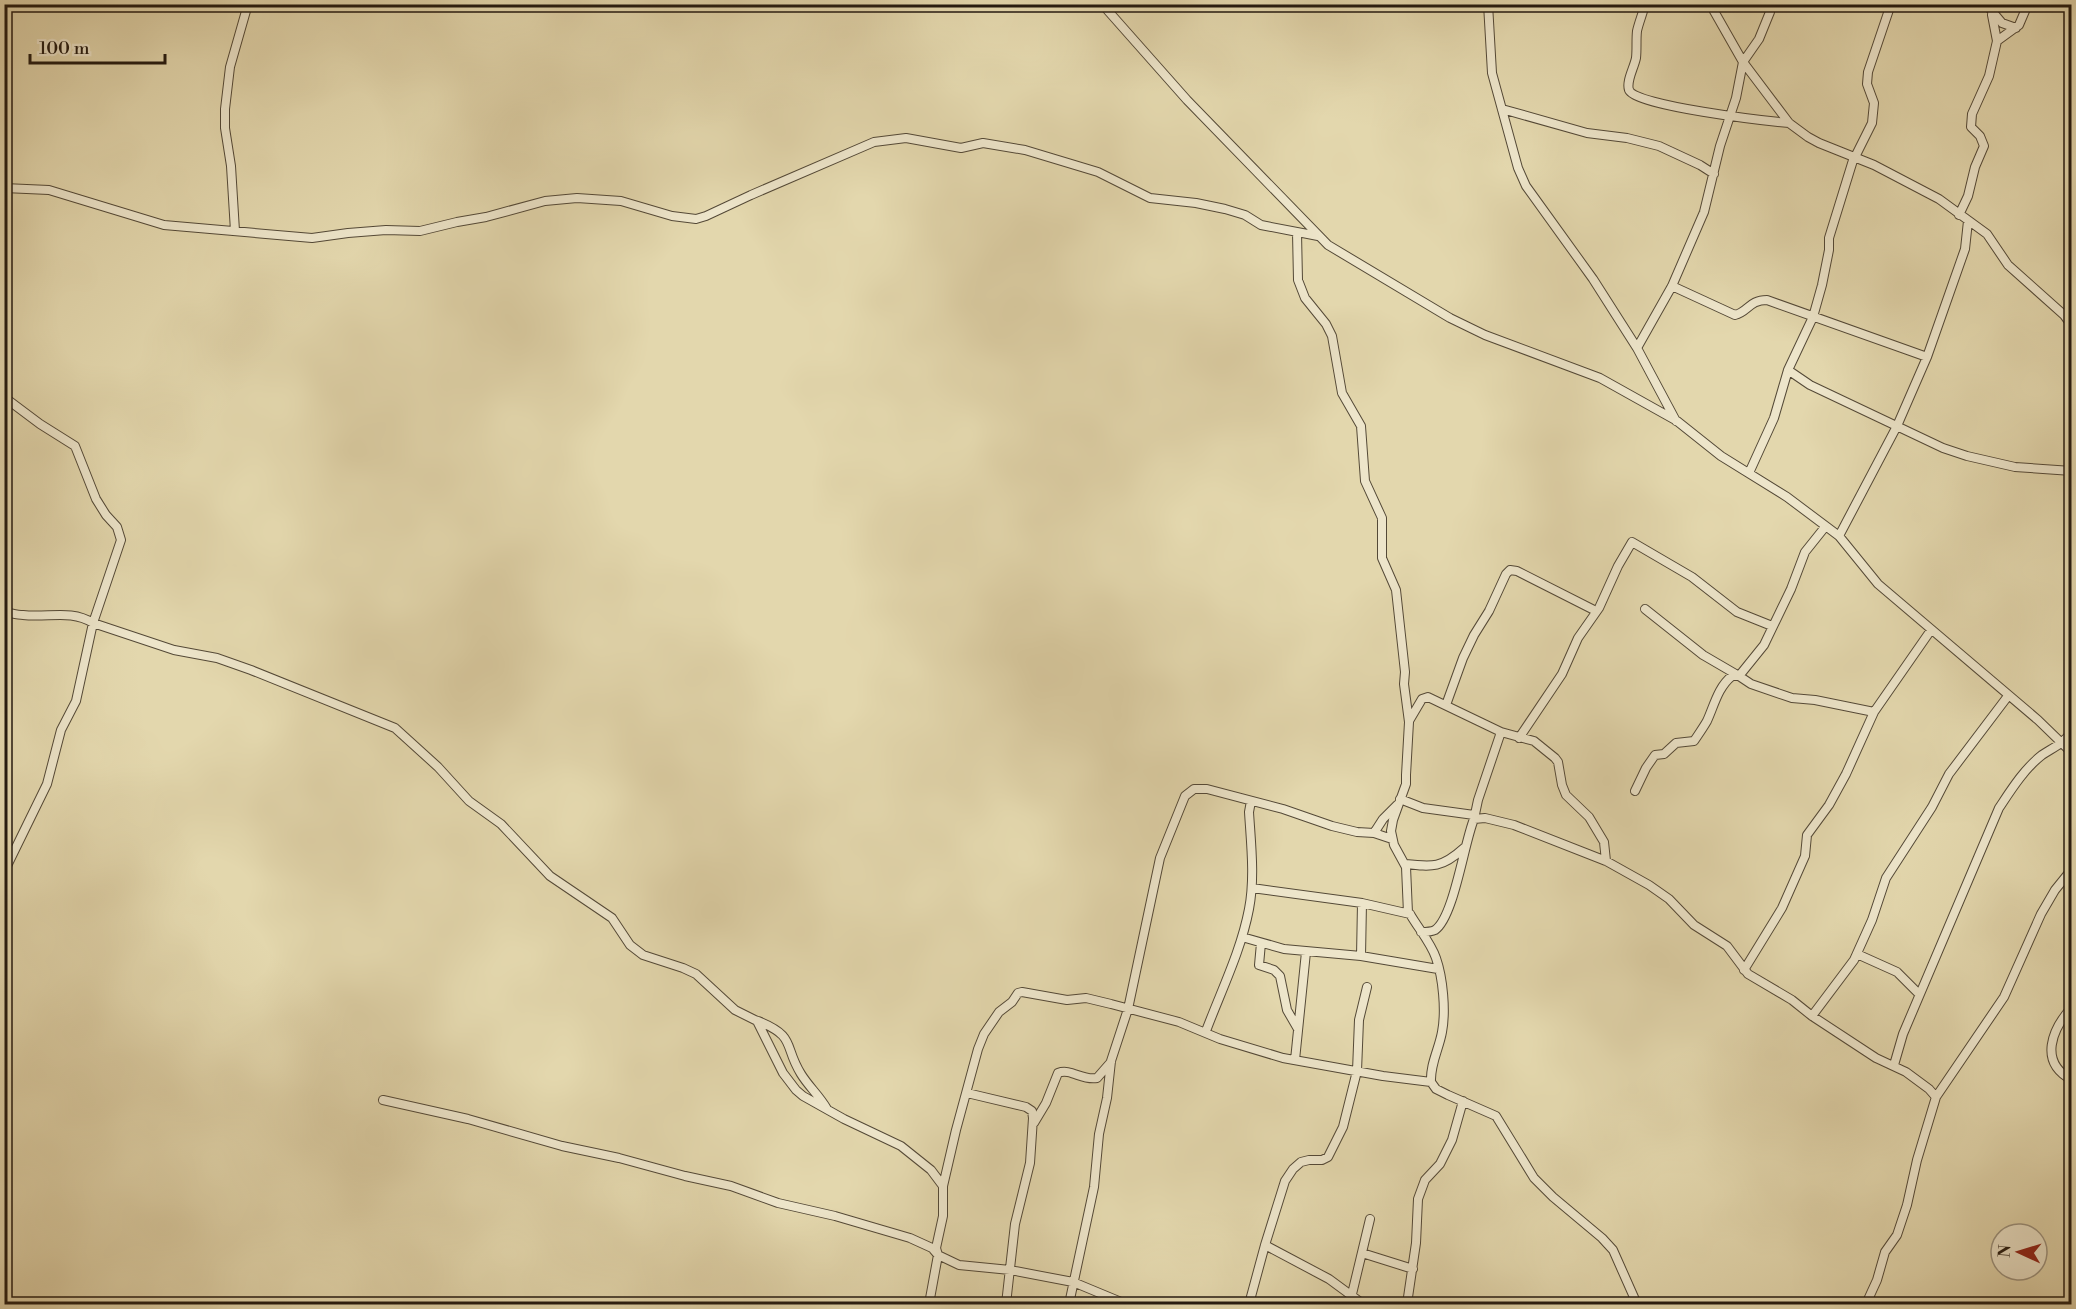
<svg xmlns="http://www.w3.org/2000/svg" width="2076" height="1309" font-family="'Libre Bodoni',serif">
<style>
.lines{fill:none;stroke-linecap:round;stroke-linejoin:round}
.street-casing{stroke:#544937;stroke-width:10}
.street{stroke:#ede5ca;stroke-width:8}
</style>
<rect width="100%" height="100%" fill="#e3d7ad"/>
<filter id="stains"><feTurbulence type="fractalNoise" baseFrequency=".00333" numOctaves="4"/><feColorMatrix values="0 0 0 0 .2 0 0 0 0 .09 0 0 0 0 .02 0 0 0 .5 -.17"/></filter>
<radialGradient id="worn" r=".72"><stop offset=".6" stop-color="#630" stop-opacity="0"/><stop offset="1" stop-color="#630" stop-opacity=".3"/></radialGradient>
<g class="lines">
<g class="street-casing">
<path id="street" d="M1102,4L1187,100L1328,245L1450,318L1485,335L1600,378L1677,421L1721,456L1787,497L1839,536L1878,584L2038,720L2072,753
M1488,4L1492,73L1518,168L1526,186L1593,279L1637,348L1676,421
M1645,4C1643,13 1639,22 1637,31C1636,40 1637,49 1636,58C1634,68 1626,81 1629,90C1635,106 1767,121 1789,123
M1710,4L1743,62L1789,123L1808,137L1819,143L1874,165L1939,199L1987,234L2008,265L2064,315L2072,326
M1986,4L2002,23L2016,28
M1992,15L1997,41
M2069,45L2072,49
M1502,109L1587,133L1627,138L1659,146L1700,165L1714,174
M1855,157L1872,123L1874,103L1867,84L1868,72L1891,4
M4,188L49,190L164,225L312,238L348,233L386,230L420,231L457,222L486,217L545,201L577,198L621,201L672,216L696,219L706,216L751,195L874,142L906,138L961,148L983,143L1025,150L1098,172L1150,198L1196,203L1225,209L1245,215L1261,225L1318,236
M1959,215L1968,196L1975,167L1984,146L1980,136L1971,127L1972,114L1989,76L1997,41L2019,25L2028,4
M235,231L231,166L225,128V109L230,67L248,4
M1297,233L1298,280L1305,298L1326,324L1332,336L1342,393L1361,426L1365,481L1382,518V558L1396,590L1405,672L1404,684L1409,722L1406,775V784L1393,820L1391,831L1394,845L1406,867L1408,913L1410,914C1418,928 1431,943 1436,958C1443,978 1446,1011 1442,1032C1439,1049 1430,1064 1431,1082L1436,1089L1448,1095L1496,1116L1534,1178L1553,1197L1602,1238L1613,1250L1637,1304
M1672,286L1735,315C1748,312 1749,300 1767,300L1927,357
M1637,348L1672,286L1704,212L1720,146L1736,98L1743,62L1759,39L1770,12L1771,4
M1788,370L1810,385L1943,448L1967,456L2015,467L2072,471
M4,397L40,424L75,446L96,499L106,515L117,527L121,540L93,623L76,701L61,730L47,784L4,872
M1749,473L1774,418L1788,370L1813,317L1822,285L1829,250V238L1854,157
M1839,536L1897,426L1927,357L1965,249L1968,221
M1645,609L1703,655L1739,676L1764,645L1791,589L1805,552L1825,527
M4,612C11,613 17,615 23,615C48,618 71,609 93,623L174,650L217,658L251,670L395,728L438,767L469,801L501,824L550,876L612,918L630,945L643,955L683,968L696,974L735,1010L757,1021L783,1073L796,1090L803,1096L844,1119L901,1146L931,1170L943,1186V1216L936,1248L938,1255L959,1265L1010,1270L1073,1282L1126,1304
M1446,705L1463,658L1474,635L1489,611L1506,574L1510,570L1517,571L1596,611
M1409,721L1422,699L1428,697L1501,732L1534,741L1555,758L1558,762L1562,785L1566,795L1589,817L1604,842L1606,861
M1519,738L1562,674L1578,638L1599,608L1618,566L1632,542L1692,577L1737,612L1772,626
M1635,791L1646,768L1655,755L1664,754L1676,743L1694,741C1698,735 1703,728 1707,721C1714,706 1718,687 1732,676H1739L1751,684L1792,698L1815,700L1874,712
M1400,799L1423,808L1474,815
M1474,819L1478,800L1501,732
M1374,833L1383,819L1397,805
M1405,864C1433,867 1442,868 1464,848
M1252,888L1362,903L1410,914
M1421,932C1426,932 1431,932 1435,930C1454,917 1464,843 1474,819L1485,818L1514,825L1606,861L1649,885L1669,899L1694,925L1727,946L1748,974L1792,1000L1812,1016L1876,1058L1906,1072L1929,1089L1936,1097
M1242,937L1284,949L1361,956L1438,969
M1261,943L1259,965L1274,970L1280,976L1287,1010L1298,1029
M1857,954L1897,972L1919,994
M1361,956L1362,903
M1744,970L1782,908L1805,856L1807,835L1829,805L1846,774L1874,712L1931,630
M2072,1007C2052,1029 2038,1062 2072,1080
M1812,1016L1854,960L1872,920L1886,878L1932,807L1949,774L2008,696
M758,1021C797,1037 783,1045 801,1074C809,1087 819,1095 827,1109
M1206,1031C1221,991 1241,951 1249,909C1255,878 1251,844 1249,812L1251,801
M1295,1060L1306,952
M1894,1065L1903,1034L1999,808C2011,790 2024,769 2042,755C2054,747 2063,744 2072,731
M967,1093L1026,1107L1032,1111L1033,1118L1030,1163L1015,1224L1006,1304
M383,1100L468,1119L562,1146L619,1158L685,1176L731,1186L778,1203L835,1216L910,1238L932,1248L938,1255L929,1304
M1034,1123L1046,1103L1058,1073C1071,1068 1082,1081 1097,1078L1111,1062
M943,1186L956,1130L978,1049L984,1034L999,1012L1012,1002L1018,993L1022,992L1067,1000L1086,998L1111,1004L1179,1022L1220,1039L1283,1058L1383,1076L1431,1082
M1265,1245L1329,1279L1363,1304
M1362,1253L1413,1269
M1352,1294L1370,1219
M1069,1304L1094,1187L1099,1134L1107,1098L1111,1061L1128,1009L1160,858L1185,796L1194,789H1207L1283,809L1332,826L1357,832L1374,833L1392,839
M1249,1304L1265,1245L1285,1181L1293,1169L1301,1162L1309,1160H1322L1328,1157L1343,1127L1357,1071L1359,1020L1367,987
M1407,1304L1416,1243L1418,1199L1425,1180L1440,1164L1452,1140L1463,1101
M1866,1304L1877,1280L1885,1252L1897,1235L1907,1205L1917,1160L1936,1097L2004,997L2041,914L2055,890L2072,869"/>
</g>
<use href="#street" class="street"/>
</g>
<rect width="2076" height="1309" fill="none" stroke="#e3d7ad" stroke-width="24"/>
<rect x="6" y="6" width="2064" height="1297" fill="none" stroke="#241a10" stroke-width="3"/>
<rect x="12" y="12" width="2052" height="1285" fill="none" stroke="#241a10" stroke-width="1.5"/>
<g transform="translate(2019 1252) rotate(274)"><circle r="28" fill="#ede5ca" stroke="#9d9480" stroke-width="1.5"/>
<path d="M0-4.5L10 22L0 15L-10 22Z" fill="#8f2418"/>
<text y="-9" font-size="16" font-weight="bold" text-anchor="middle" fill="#241a10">N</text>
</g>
<path d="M30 54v9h135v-9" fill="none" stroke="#241a10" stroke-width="3"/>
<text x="39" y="54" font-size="18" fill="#241a10" stroke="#ede5ca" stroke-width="4.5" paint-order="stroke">100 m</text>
<rect width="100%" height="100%" filter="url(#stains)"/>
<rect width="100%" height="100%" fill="url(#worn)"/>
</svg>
